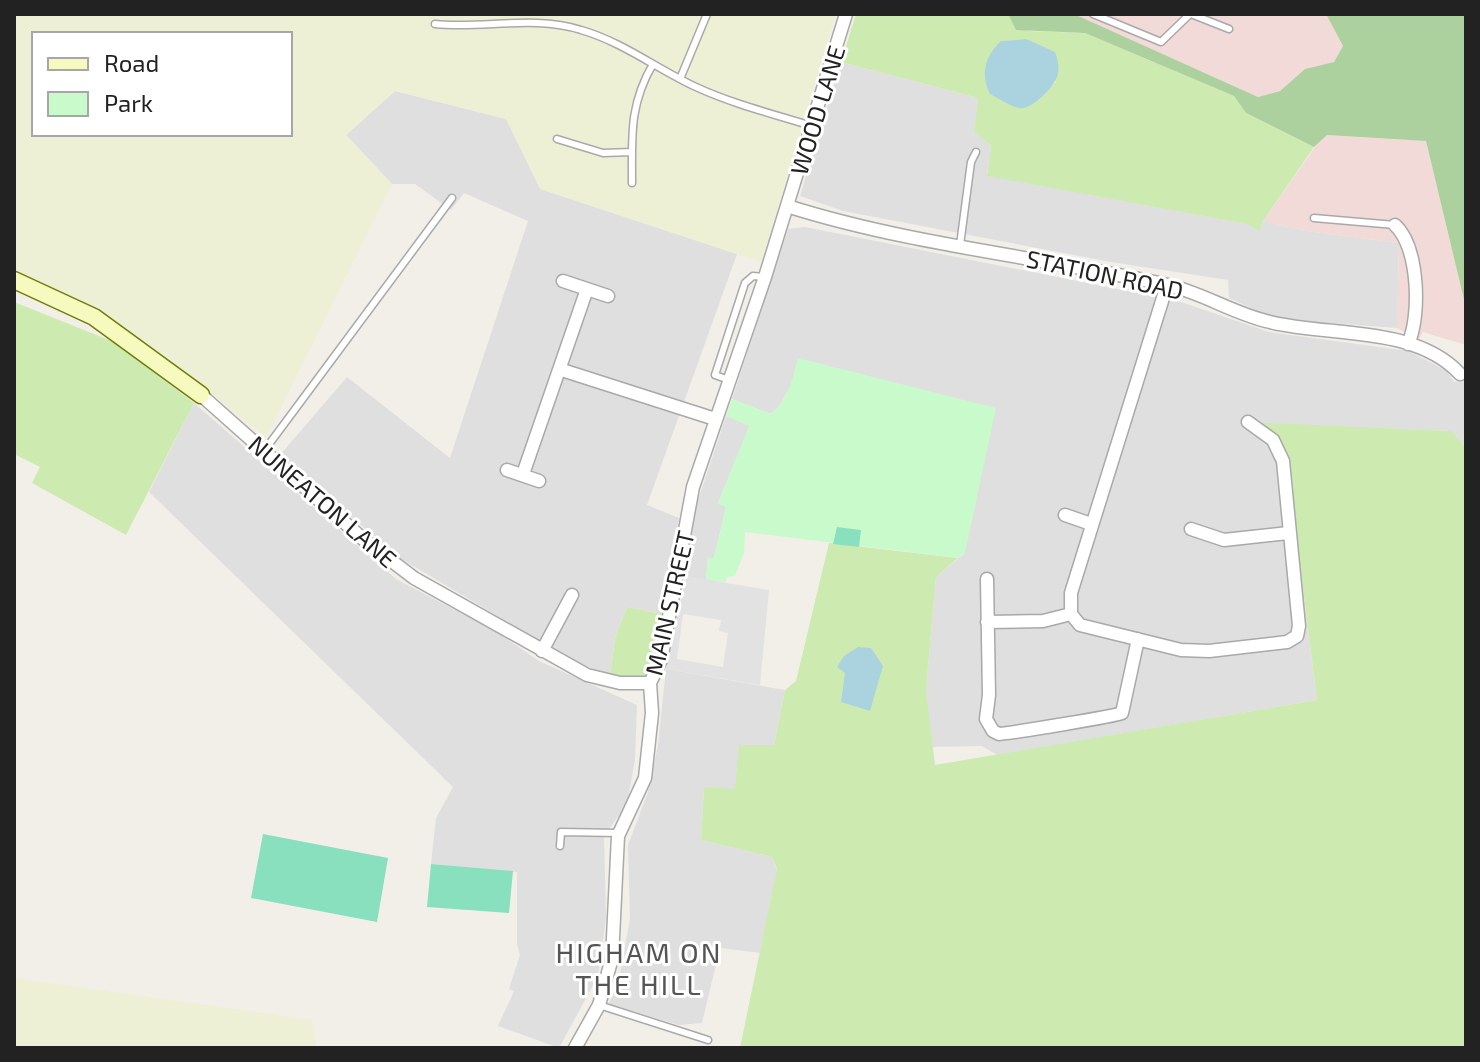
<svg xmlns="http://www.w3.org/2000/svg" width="1480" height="1062" font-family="'Exo 2',sans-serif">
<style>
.residential{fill:#e0dfdf}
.commercial{fill:#f2dad9}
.farmland{fill:#eef0d5;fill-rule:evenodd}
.grass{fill:#cdebb0;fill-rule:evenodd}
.forest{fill:#add19e}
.park{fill:#c8facc}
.pitch{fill:#88e0be}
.parking{fill:#e2e2e2;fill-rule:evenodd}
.water{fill:#aad3df}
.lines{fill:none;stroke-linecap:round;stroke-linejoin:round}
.lane-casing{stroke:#a9a9a9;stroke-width:9}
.street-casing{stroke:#a9a9a9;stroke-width:15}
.secondary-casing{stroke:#707d05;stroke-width:19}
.lane{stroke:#fff;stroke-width:6}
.street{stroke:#fff;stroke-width:12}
.secondary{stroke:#f7fabf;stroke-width:16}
.labels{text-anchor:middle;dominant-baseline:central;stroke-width:6;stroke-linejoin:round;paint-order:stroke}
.street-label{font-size:24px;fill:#222;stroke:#fff}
.quarter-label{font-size:28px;letter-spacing:2px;fill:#555;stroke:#fff}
</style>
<rect width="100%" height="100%" fill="#f2efe9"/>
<path class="residential" d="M841,62L978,98L974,131L991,146L987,175L1248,224L1260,230L1263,221L1306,231L1399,243L1397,328L1276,319L1229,298L1228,280L1111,262L843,211L800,196Z
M395,91L506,119L541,189L737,254L647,505L679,518L662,614L627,607L615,638L610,676L572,660L398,557L280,455L347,377L450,458L528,221L464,193L451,210L415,184H392L346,135Z
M805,227L1178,301L1269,332L1409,351L1447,371L1454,382L1466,379V448L1452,431L1251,423L1273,432L1287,461L1317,700L997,755L982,746L931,747L926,690L936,577L965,553L799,358L792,383L779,407L771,414L732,399L788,229Z
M194,403L396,579L495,631L539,661L637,705L635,760L627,804L604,836L606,918L598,976L559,1048L498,1026L514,991L509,989L520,955L517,944V872L431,864L436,818L453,787L149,492Z
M726,416L750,425L718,503L726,507L714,558H708L706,580L686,576L695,509Z
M666,669L785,690L774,745L735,790L704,788L701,840L772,857L777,870L761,953L720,948L702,1023L679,1025L609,1004L621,969L630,919L628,845L648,792L658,745Z"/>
<path class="commercial" d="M1074,14H1326L1343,46L1334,62L1305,69L1280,91L1258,97Z
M1327,135L1426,141L1466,308V345L1423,332L1419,339L1397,328L1399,243L1306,231L1263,221L1320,140Z"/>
<path class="farmland" d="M14,14H836L761,262L540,189L506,119L395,91L346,135L392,184L266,438L165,356L91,305L14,271ZM34,34H290V134H34Z
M14,978L312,1020L317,1048H14Z"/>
<path class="grass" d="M856,14H1008L1029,31L1085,33L1234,96L1246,113L1314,147L1263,221L1260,231L1247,224L987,176L991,146L974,131L978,98L841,62ZM1026,39L1056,82C1025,108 1029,113 990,94L1001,41Z
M14,302L114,342L194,403L126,535L32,483L40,467L14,454Z
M1248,422L1452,431L1466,448V1048H740L777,869L772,857L701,840L704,787L735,789L739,745H774L785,690L796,681L829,543L958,558L936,577L926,690L935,765L1317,700L1287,461L1273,432Z
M627,607L662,614L645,678L610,676L615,638Z"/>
<path class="forest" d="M1008,14H1074L1258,97L1280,91L1305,69L1334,62L1343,46L1326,14H1466V308L1426,141L1327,135L1314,147L1246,113L1234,96L1085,33L1016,30Z"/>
<path class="park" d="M798,358L996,408L965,553L958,558L745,532L744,553L735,576L727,577L726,582L706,580L708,558H714L726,507L718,504L749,426L726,416L732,399L771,414C788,400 793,378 798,358Z"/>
<path class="pitch" d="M837,527L861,530L859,547L833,544Z
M263,834L388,858L377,922L251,898Z
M431,864L513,871L509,913L427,907Z"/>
<path class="parking" d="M686,576L769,590L760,685L666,669ZM683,614L721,620L719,631L728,633L723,667L677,659Z"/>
<path class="water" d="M1026,39L1055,52C1058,61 1060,68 1057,77C1053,88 1032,110 1019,108C1010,106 998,98 990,94C980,74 985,56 1001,41Z
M858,647L871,648L883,666L870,711L841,702L845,673L837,667L844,656Z"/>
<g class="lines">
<g class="lane-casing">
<path id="lane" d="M1093,14L1161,42L1190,14
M1191,14L1229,29
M435,24C483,29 534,15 581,30C623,42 657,69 696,87C733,104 773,114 812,126
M680,79L707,14
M557,139L603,153L632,152
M632,183C632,137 629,105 653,64
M1314,218L1395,225
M960,245L971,162L976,152
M729,380L715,375L745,283L753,276L765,277
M264,451L452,198
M560,846L561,832L619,833
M599,1005L708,1040"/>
</g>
<g class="street-casing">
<path id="street" d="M787,206C910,245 1041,257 1168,285C1203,293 1234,314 1270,322C1330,337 1415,325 1460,374
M1395,225C1419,247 1421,316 1408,344
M563,281L608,296
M1167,285L1071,593V614L1080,625L1181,650L1209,651L1287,642L1297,636L1299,626L1283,461L1273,440L1248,422
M562,370L715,419
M201,395L363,539L414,578L587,675L620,683H650
M507,470L539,481
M523,474L587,289
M1065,515L1091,524
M1191,529L1224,540L1288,533
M987,579L989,695L986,719L993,731L999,734C1012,733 1116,716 1122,713L1138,639
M987,622L1043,621L1071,614
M542,651L572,595
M575,1048L599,1005L612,958L618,836L645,778L652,713L650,683L661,660L693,487L765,277L846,14"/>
</g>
<g class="secondary-casing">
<path id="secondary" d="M14,280L94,317L201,395"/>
</g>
<use href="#lane" class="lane"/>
<use href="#street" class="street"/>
<use href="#secondary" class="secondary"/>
</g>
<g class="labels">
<g class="street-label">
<text transform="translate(817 110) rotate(-73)">WOOD LANE</text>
<text transform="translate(1105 274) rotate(12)">STATION ROAD</text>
<text transform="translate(323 501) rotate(41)">NUNEATON LANE</text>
<text transform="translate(669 603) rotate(-77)">MAIN STREET</text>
</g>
<g class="quarter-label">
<text x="639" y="952">HIGHAM ON<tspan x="639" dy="32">THE HILL</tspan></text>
</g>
</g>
<rect width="1480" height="1062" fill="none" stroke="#222222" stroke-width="32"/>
<rect x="32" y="32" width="260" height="104" fill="#ffffff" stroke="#a7a7a7" stroke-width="2"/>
<rect x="48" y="58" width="40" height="12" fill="#f7fabf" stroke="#a7a7a7" stroke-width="2"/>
<text x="104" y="72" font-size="24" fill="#222222">Road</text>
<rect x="48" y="92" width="40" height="24" fill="#c8facc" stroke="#a7a7a7" stroke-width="2"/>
<text x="104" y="112" font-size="24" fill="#222222">Park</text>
</svg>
